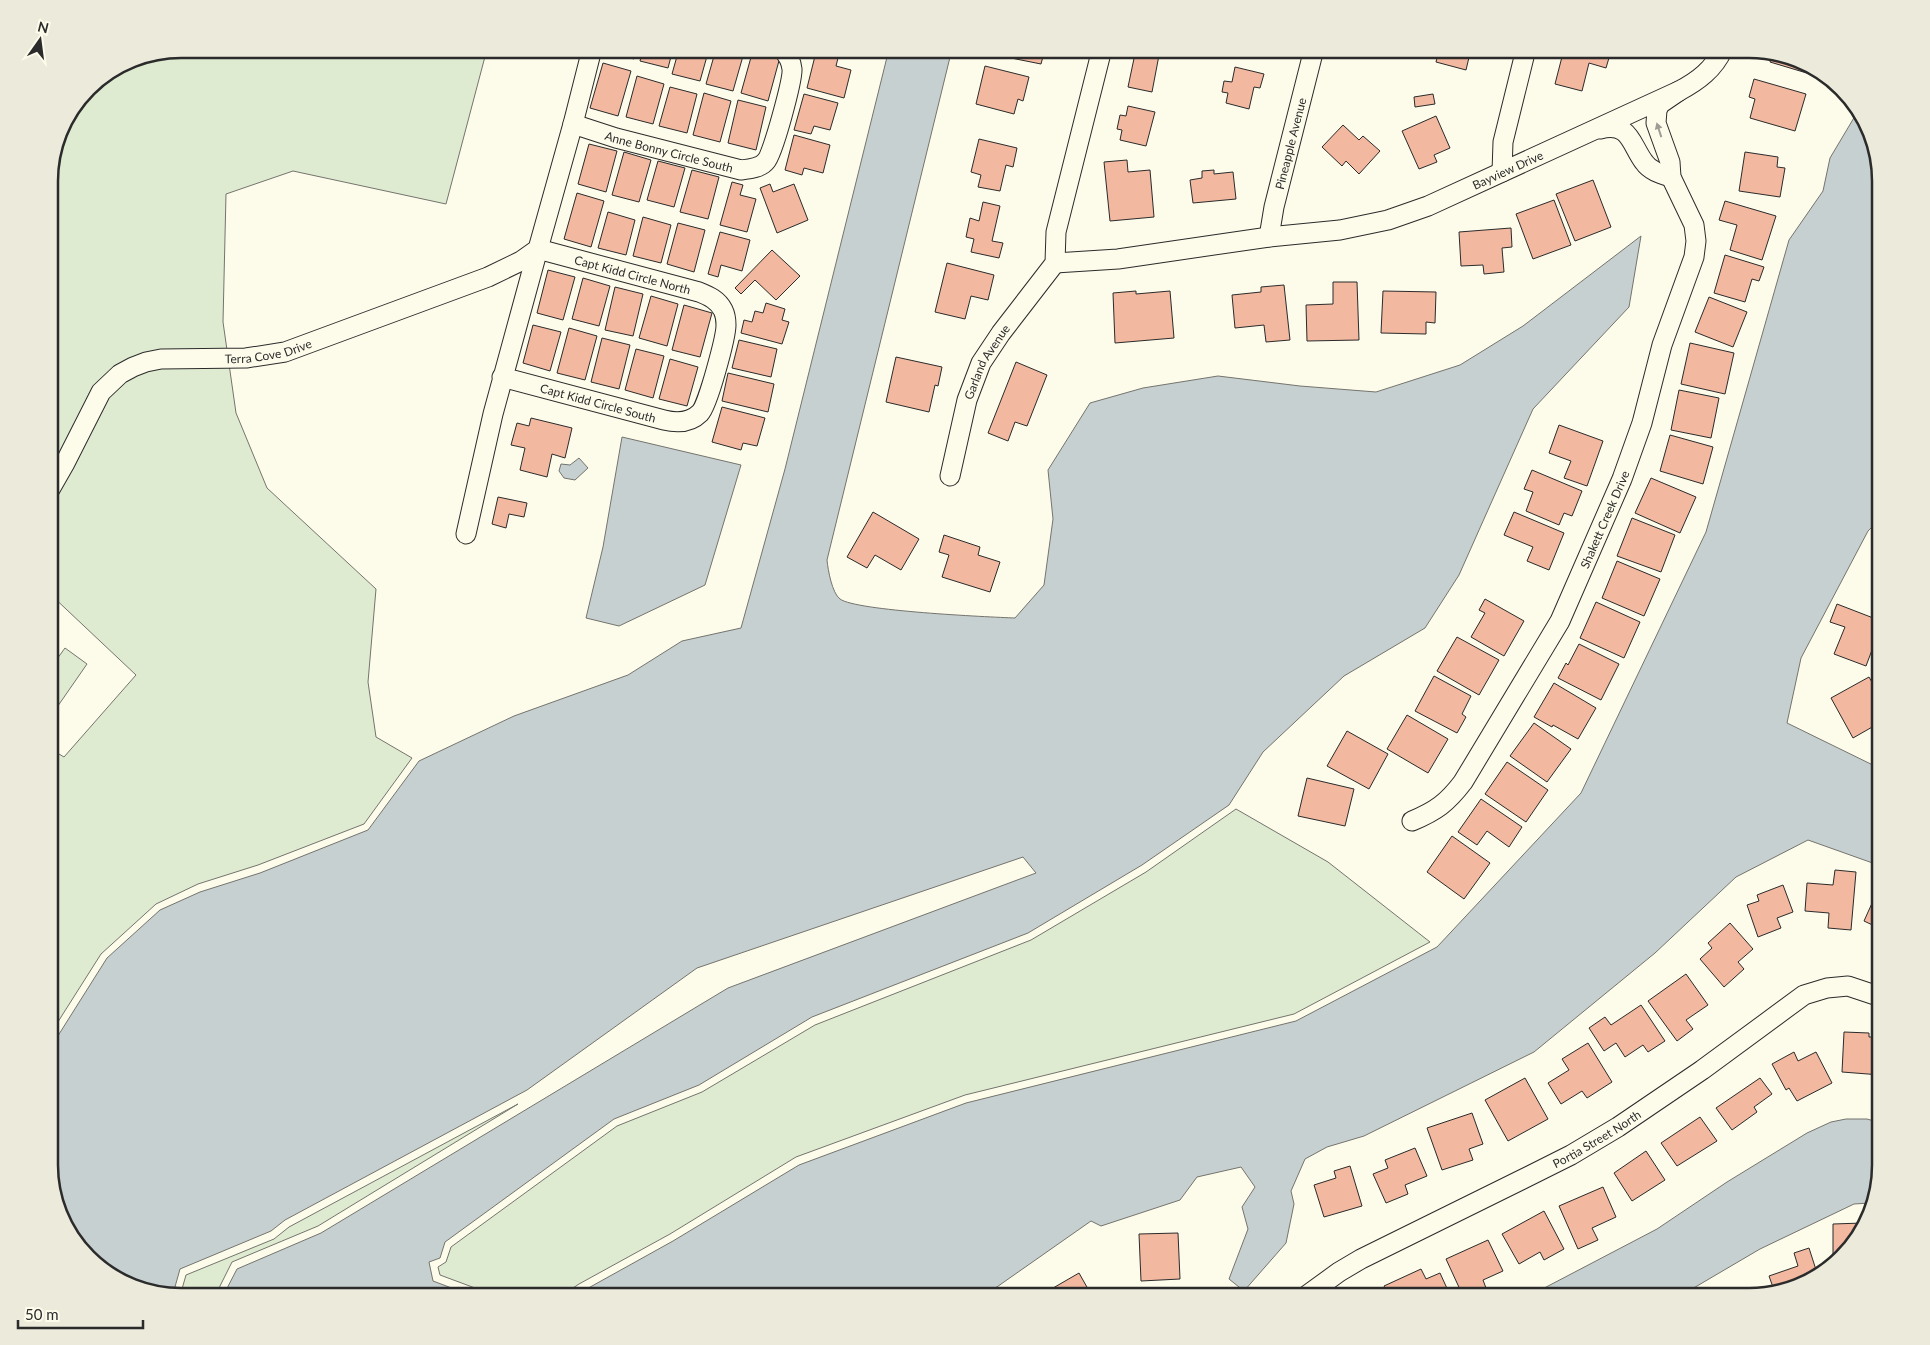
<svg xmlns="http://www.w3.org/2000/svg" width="1930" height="1345" font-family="Lato,sans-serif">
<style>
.green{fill:#deebd1;stroke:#74746e}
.water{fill:#c7d0d0;stroke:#74746e}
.building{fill:#f2b8a0;stroke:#2b2b2b}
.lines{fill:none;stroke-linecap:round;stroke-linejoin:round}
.minor-casing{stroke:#2b2b2b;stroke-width:21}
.minor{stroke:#fdfbea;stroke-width:19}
.oneway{fill:#9e9d94}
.labels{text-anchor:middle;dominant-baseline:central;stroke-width:4;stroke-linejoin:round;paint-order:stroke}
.street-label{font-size:12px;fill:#2b2b2b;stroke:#fdfbea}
.rim{fill:none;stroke:#2b2b2b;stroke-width:2.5}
</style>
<rect width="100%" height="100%" fill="#fdfbea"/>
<path class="green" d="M180,49H487L446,204L293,171L226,194L223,322L236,413L267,488L376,589L368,682L376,737L412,758L364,824L258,865L198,884L156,904L101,954L49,1036V748L64,757L136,675L49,593V505L58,398L49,321V172L62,122L88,87L130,59Z
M65,648L87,664L53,713L49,710V670Z
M1236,809L1328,862L1430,942L1294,1014L965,1095L796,1157L670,1234L579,1284L561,1296H482L475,1288L440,1275L438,1267L446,1262L451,1247L617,1126L702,1092L815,1025L1031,940L1146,872Z
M518,1104L318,1226L232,1262L215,1296H180L186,1275L274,1239L289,1227Z"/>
<path class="water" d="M889,49H952L827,560C828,570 832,593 840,599C856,611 988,617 1015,618L1044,585L1053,519L1048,470L1090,403L1143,388L1218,376L1300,386L1376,392L1460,365L1523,326L1641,236L1629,307L1533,409L1459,575L1425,628L1344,676L1263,752L1229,805L1142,865L1028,933L812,1017L699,1085L614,1119L445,1242L440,1258L429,1262L433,1281L473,1296H223L237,1269L321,1233L728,988L1036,873L1023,857L697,968L527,1090L285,1220L271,1231L180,1269L173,1294L107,1274L66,1230L49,1173V1050L107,958L160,910L200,892L260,873L368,830L419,761L514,716L628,675L682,641L741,628L785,469Z
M1858,111L1868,122L1881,180V518L1868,531L1801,658L1787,723L1881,769V866L1808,840L1736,877L1655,953L1534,1052L1364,1136L1327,1147L1305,1159L1291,1191L1294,1204L1286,1243L1244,1291L1229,1279L1248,1229L1242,1207L1255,1187L1241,1167L1197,1177L1180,1200L1101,1226L1091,1221L984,1296H574L673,1241L799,1165L966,1103L1296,1021L1437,947L1581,793L1706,532L1789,240L1823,191L1830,158Z
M622,437L741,465L705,585L619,626L586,618L603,547Z
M579,458L588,468L575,480L564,478L559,471L561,464L570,465Z
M1846,1119H1867L1881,1123V1165L1870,1203L1854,1204L1760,1249L1680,1296H1529L1657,1229L1727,1182L1807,1133L1831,1122Z"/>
<path class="building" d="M607,49H637L634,59L606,51Z
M643,49H673L668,68L640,61Z
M679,49H709L700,81L672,74Z
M716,49H745L733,91L706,84Z
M1002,49H1045L1041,64L1001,56Z
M1136,49L1160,50L1152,92L1128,87Z
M1244,49H1269L1268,54Z
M1371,49H1380L1378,56L1370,54Z
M1439,49H1471L1466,70L1436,62Z
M1564,49H1601L1611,51L1606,68L1589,63L1582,91L1555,84Z
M753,50L780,57L768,101L741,93Z
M816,52L838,58L836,66L851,70L844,98L807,88Z
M1772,55L1812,68L1810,74L1770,62Z
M603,63L631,71L618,116L590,108Z
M985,66L1029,77L1023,101L1018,99L1014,114L976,104Z
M1235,67L1264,74L1260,88L1254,87L1249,109L1226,103L1228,93L1222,92L1224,81L1232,82Z
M637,76L664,84L653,124L626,117Z
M1754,79L1806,94L1795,131L1750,118L1755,99L1749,97Z
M670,87L697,94L687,133L659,126Z
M704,93L731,101L720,142L693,135Z
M804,94L838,103L830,130L814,126L811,134L794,130Z
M1433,94L1435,104L1415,107L1414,97Z
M738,100L766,107L756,150L728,143Z
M1128,106L1155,112L1146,146L1120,140L1122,130L1117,129L1120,115L1126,116Z
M1436,116L1450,148L1434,155L1437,162L1419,169L1402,131Z
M1343,125L1359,140L1363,136L1380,151L1359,174L1346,161L1342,166L1322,147Z
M794,135L830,145L823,173L804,168L802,175L785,170Z
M979,139L1017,148L1013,167L1006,165L1000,191L978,187L981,175L971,172Z
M589,144L617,151L606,192L578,184Z
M624,152L651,160L639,202L612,195Z
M1745,152L1778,157L1777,167L1785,168L1780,197L1739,191Z
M1127,160L1128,172L1150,170L1154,217L1110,221L1104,162Z
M658,161L685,168L674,207L647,200Z
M692,170L719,177L708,219L680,212Z
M1214,170V174L1233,172L1236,199L1193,203L1190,180L1202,178V171Z
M1593,180L1611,227L1575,241L1556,194Z
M732,182L743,185L740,195L756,199L747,232L720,225Z
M770,184L773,192L794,184L808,220L777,233L760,188Z
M577,193L604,201L591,247L564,239Z
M1554,200L1571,245L1533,259L1516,214Z
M1725,201L1776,216L1762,260L1730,250L1737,225L1719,220Z
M983,202L1000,206L992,241L1003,243L999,258L971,252L974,239L966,237L970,218L979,221Z
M608,212L635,220L626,255L598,248Z
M643,217L671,225L661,263L633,256Z
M678,223L705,230L694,272L667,264Z
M1511,228L1512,247L1502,248L1504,272L1484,274L1483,265L1461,266L1459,232Z
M720,232L750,240L742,271L721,265L718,277L708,274Z
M772,250L800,276L776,300L755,280L741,294L735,288Z
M1725,255L1764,267L1759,281L1752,279L1745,302L1714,293Z
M947,263L994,275L988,300L971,296L965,319L935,312Z
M548,270L575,277L563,320L537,313Z
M583,278L610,286L599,326L572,319Z
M1333,282H1357L1359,340L1307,341L1306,305L1333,304Z
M1284,285L1290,340L1266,342L1264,325L1235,328L1232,295L1261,292V287Z
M615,287L643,294L633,336L605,330Z
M1136,291V294L1170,291L1174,338L1115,343L1113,293Z
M1383,291L1436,292L1435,323L1426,322V334L1381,333Z
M651,296L678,304L667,346L639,338Z
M1709,297L1747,312L1733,347L1695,332Z
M766,303L785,309L782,320L789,322L782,344L741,333L744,320L752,322L755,311L763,313Z
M684,305L712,313L700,357L672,350Z
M533,325L561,332L550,371L523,363Z
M569,328L597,336L585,380L557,373Z
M602,338L630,345L619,389L591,382Z
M739,340L777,349L771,377L732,368Z
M1690,343L1734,353L1725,394L1681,384Z
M636,349L664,356L653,398L625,390Z
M896,357L942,367L938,386L935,385L929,412L886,402Z
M670,359L698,367L687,406L659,399Z
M1016,362L1047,375L1027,426L1015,422L1008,441L988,433Z
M728,373L774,384L768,412L722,401Z
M1679,390L1719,398L1711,438L1671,430Z
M722,407L765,418L757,446L743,443L741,450L712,442Z
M531,418L572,428L565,458L552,454L547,477L520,470L525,448L511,445L517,423L529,426Z
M1559,425L1603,441L1587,486L1564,478L1571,461L1549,453Z
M1670,435L1713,447L1703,484L1660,471Z
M1532,470L1582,491L1572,516L1564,513L1559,525L1526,511L1533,492L1524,489Z
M1651,478L1696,497L1680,533L1635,513Z
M498,497L527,503L524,517L509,514L506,528L492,524Z
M873,512L919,539L901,570L875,555L867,568L847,557Z
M1514,512L1564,533L1549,570L1527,561L1533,547L1504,535Z
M1632,518L1675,535L1661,572L1617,556Z
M944,535L980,547L978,555L1000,562L990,592L942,577L949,555L939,552Z
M1617,561L1660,579L1644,616L1602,598Z
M1485,599L1524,621L1504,656L1471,637L1485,613L1479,610Z
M1596,602L1640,622L1624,658L1580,638Z
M1837,604L1881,621V641L1880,643L1875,642L1866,666L1834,654L1845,627L1830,622Z
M1457,637L1499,660L1479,695L1437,671Z
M1579,644L1619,664L1601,700L1558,678L1566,663L1568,665Z
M1434,676L1471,696L1462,714L1466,717L1457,733L1415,711Z
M1869,677L1881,698L1876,700L1881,710V722L1853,738L1831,698Z
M1554,683L1596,708L1578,739L1553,725L1552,727L1534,717Z
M1407,715L1448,739L1428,773L1387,749Z
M1534,723L1571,749L1547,782L1510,756Z
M1347,731L1388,754L1369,789L1327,766Z
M1507,762L1548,790L1526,822L1485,794Z
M1307,778L1354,789L1345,826L1298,816Z
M1481,799L1522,827L1509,847L1487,831L1477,845L1458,832Z
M1452,836L1490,863L1464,899L1427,872Z
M1835,870L1856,872L1851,930L1828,928L1829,913L1805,911L1807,883L1833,885Z
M1783,885L1793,912L1777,918L1781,928L1758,937L1747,905L1759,901L1757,895Z
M1873,901L1881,904V929L1864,921Z
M1730,923L1753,949L1738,962L1744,969L1724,987L1700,959L1712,948L1708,943Z
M1686,974L1708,1005L1686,1020L1693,1029L1677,1041L1648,1001Z
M1641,1005L1665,1041L1648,1052L1643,1045L1625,1057L1616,1043L1604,1051L1589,1028L1605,1017L1611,1025Z
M1844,1032L1869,1033V1037H1881V1075L1842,1072Z
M1588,1043L1612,1082L1587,1098L1582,1091L1561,1104L1548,1083L1569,1070L1562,1059Z
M1794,1052L1798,1061L1816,1052L1832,1083L1797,1101L1789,1088L1786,1090L1772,1064Z
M1525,1078L1548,1119L1508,1141L1485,1100Z
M1760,1078L1772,1094L1754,1107L1757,1112L1732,1130L1716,1108Z
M1472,1113L1483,1144L1469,1149L1473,1160L1442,1170L1427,1128Z
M1700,1117L1717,1141L1677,1166L1661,1143Z
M1415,1148L1427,1176L1405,1185L1408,1194L1386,1203L1373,1174L1388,1168L1385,1160Z
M1646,1151L1665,1180L1632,1201L1614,1173Z
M1350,1166L1362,1206L1324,1217L1314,1185L1336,1178L1334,1171Z
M1603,1187L1616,1217L1592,1228L1598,1240L1578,1249L1559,1206Z
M1544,1211L1564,1249L1544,1260L1540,1252L1519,1264L1502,1234Z
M1863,1223L1859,1238L1833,1262V1224Z
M1178,1233L1180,1279L1141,1281L1139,1234Z
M1488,1240L1503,1271L1483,1280L1486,1288L1468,1296H1463L1446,1259Z
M1809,1248L1818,1276L1815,1279L1774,1290L1769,1276L1798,1266L1794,1253Z
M1421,1269L1426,1279L1440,1273L1450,1295L1447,1296H1389L1384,1286Z
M1079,1273L1092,1296H1029L1027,1293L1037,1288L1041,1295Z"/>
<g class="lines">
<g class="minor-casing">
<g id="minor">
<path id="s1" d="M573,124L616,138L741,170C749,169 761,168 766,161C773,154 793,79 792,69C791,60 788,55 782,49"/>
<path d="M1600,129C1630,121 1631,145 1644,162C1650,171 1661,174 1671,177"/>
<path d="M1502,172L1503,142L1526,49"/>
<path id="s2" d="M1269,237L1274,207L1314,49"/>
<path id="s3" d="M1055,263L1118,259L1269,237L1340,230L1388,220L1428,206L1679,91C1698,81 1714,69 1723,49"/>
<path id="s4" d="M950,476L967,400L981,363L1001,333L1055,263L1056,232L1102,49"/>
<path id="s5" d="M49,491L65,463L101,392L120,374L133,367L146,362L161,359L246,358L285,352L488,277L521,261L538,249L573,124L592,49"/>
<path id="s6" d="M466,534L493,414L538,249L699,292C709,296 718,300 723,310C725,314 726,320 726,325C726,337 708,405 700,413C690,423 676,423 664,420L502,377"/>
<path id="s7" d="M1412,821C1436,811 1447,803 1463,782L1560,621L1622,479L1642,423L1662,345L1694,257L1696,241L1694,225L1671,177L1670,162L1656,123L1657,110L1660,104L1679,91"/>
<path id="s8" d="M1306,1296L1339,1272L1361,1259L1521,1180L1571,1155L1618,1127L1702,1070L1804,995L1827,988L1848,986L1881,997"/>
</g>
</g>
<use href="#minor" class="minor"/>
</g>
<defs><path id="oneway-solid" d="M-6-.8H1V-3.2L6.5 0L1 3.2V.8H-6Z" transform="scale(1.25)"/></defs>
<use class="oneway" href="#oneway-solid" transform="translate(1659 130) rotate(-108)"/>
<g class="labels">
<g class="street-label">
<text stroke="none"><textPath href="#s2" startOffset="96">Pineapple Avenue</textPath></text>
<text stroke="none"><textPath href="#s1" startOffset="100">Anne Bonny Circle South</textPath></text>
<text stroke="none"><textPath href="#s3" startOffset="466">Bayview Drive</textPath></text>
<text stroke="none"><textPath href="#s6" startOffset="392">Capt Kidd Circle North</textPath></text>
<text stroke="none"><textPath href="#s5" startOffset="290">Terra Cove Drive</textPath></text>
<text stroke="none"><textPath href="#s4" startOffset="121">Garland Avenue</textPath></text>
<text transform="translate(598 403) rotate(15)">Capt Kidd Circle South</text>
<text stroke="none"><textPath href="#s7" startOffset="364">Shakett Creek Drive</textPath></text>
<text stroke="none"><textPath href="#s8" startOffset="331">Portia Street North</textPath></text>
</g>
</g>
<path d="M0 0H1930V1345H0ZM181 58H1749A123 123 0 0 1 1872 181V1165A123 123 0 0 1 1749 1288H181A123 123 0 0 1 58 1165V181A123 123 0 0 1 181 58Z" fill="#eceadb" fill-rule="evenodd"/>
<path class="rim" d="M181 58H1749A123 123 0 0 1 1872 181V1165A123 123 0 0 1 1749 1288H181A123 123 0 0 1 58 1165V181A123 123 0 0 1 181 58Z"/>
<g transform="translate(40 40) rotate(14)" stroke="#fdfbea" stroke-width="4" paint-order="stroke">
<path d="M0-4L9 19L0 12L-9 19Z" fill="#2b2b2b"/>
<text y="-8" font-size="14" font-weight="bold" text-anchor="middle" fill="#2b2b2b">N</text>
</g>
<path d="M18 1320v8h125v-8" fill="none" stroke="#2b2b2b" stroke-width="2.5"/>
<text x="25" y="1320" font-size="15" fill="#2b2b2b" stroke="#fdfbea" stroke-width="4" paint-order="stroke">50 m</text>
</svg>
